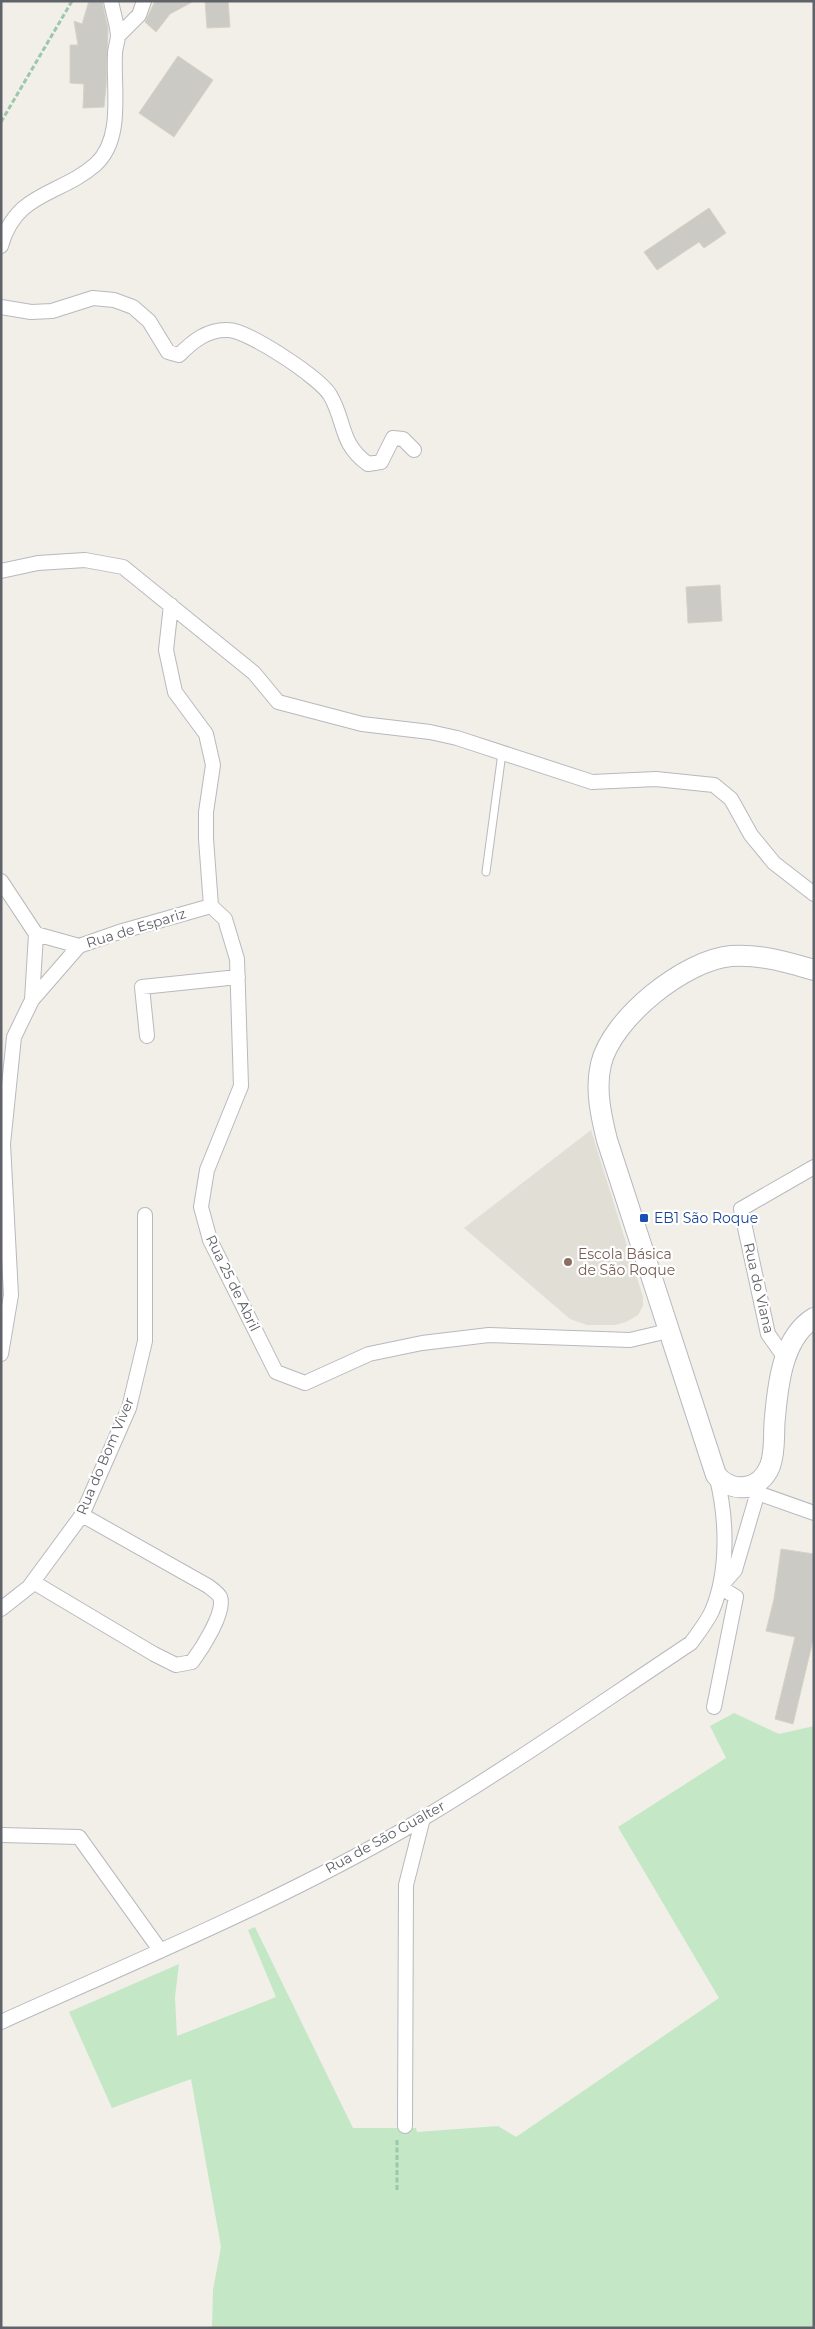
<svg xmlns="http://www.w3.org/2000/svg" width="815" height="2329" font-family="Montserrat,sans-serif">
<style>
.education{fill:#e1ded6}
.green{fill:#c4e8c6}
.building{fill:#cccac5;stroke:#d6d2c6}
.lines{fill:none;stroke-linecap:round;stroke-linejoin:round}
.lane-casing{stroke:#b8b9be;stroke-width:9}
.street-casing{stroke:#b8b9be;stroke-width:16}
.secondary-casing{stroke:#b6b9bf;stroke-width:22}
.path{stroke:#9bc8aa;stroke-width:3;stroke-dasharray:5 2.5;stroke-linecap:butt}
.lane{stroke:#fff;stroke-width:7}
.street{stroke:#fff;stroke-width:14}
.secondary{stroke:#fff;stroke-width:20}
.transit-dot{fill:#1a4fb4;stroke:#fff;stroke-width:2}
.education-dot{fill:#8d6e63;stroke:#fff;stroke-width:2}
.labels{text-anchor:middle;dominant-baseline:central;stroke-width:4.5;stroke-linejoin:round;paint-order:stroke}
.street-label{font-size:14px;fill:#5f6268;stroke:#fff}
.transit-label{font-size:14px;fill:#164399;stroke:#fff;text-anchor:start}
.education-label{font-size:14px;fill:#785e54;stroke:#fff;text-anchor:start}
</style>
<rect width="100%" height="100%" fill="#f1efe8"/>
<path class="education" d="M591,1130L643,1297V1306L638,1315L626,1322L615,1325H587L570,1319L464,1228Z"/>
<path class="green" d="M734,1713L779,1734L814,1726V2328H212L213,2290L221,2247L191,2079L112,2108L69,2012L179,1964L175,1997L177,2036L276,1997L248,1930L255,1927L353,2128H416L417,2132L498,2126L516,2137L719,1998L618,1827L726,1758L710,1726Z"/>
<path class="building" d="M89,1H102L108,28L106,87L104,107L83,108L84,84L70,83V45H78L74,21L82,24Z
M155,1H194L170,14L156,32L145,22Z
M205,1H228L230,27L207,28Z
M178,56L213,80L174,137L139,113Z
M709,208L726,233L704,248L699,242L657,270L644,252Z
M720,585L722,621L688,623L686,587Z
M781,1549L814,1554V1636L793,1724L775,1719L795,1637L766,1631L774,1599Z"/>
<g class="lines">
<g class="lane-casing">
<path id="lane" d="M486,872L502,753"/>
</g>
<g class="street-casing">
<path id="street" d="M118,36L139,15L144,1
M1,246C16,191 60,196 96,164C124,138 113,88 115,54C115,48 118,41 118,35C117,24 113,12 111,1
M1,307L31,312L52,311L93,298L114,300L133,307L149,321L168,352L179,355C193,341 208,329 228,330C248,330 320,378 330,395C346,422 339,443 368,464L381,462L393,438L403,439L414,450
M1,571L38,563L85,560L123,567L254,673L278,702L362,724L430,732L457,738L592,782L656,779L714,785L731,799L751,835L774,863L814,894
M171,605L166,650L175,692L206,734L213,765L206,812V839L211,906L225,919L237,959L241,1086L207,1170L201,1207L210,1240L276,1372L305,1383L369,1354L422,1343L489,1335L630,1340L668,1331
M1,881L36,934L79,946L119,932L211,906
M32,1000L36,934
M147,1036L142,987L238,977
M1,1354L11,1295L3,1144L14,1037L32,1000L79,946
M785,1358L768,1334L741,1209L814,1167
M749,1490L814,1513
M33,1582L154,1654L176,1665L192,1662C201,1650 226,1612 220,1597C218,1593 212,1589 208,1586L82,1515
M720,1587L735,1570L762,1478
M1,1609L29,1587L82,1515L129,1408L145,1341V1215
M714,1707L736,1597L720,1587
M1,1835L79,1837L160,1950
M1,2022C143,1958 288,1898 422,1819C514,1764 602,1702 691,1643C698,1633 707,1622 712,1611C729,1571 727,1516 716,1475
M405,2126L406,1885L423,1818"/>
</g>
<g class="secondary-casing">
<path id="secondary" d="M814,970C787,962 760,954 731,956C685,960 612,1018 601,1064C595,1089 601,1116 607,1140L716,1475C732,1494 760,1491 770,1466C776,1450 773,1433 775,1417C778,1383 783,1337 814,1318"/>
</g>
<path class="path" d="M1,122L72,1
M397,2190V2139"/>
<use href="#lane" class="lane"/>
<use href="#street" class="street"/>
<use href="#secondary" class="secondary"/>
</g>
<rect class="transit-dot" x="639" y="1213" width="10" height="10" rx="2.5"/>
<circle class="education-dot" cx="568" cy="1262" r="5"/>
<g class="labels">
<g class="street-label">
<text transform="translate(136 928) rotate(-17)">Rua de Espariz</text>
<text transform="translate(233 1283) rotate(64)">Rua 25 de Abril</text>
<text transform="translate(759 1288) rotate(77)">Rua do Viana</text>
<text transform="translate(105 1456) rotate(-67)">Rua do Bom Viver</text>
<text transform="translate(385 1837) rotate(-29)">Rua de São Gualter</text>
</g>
<g class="transit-label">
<text x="654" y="1218">EB1 São Roque</text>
</g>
<g class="education-label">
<text x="578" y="1254">Escola Básica<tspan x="578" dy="16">de São Roque</tspan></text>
</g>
</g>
<rect width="815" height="2329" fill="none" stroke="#5f6268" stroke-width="5"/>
</svg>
